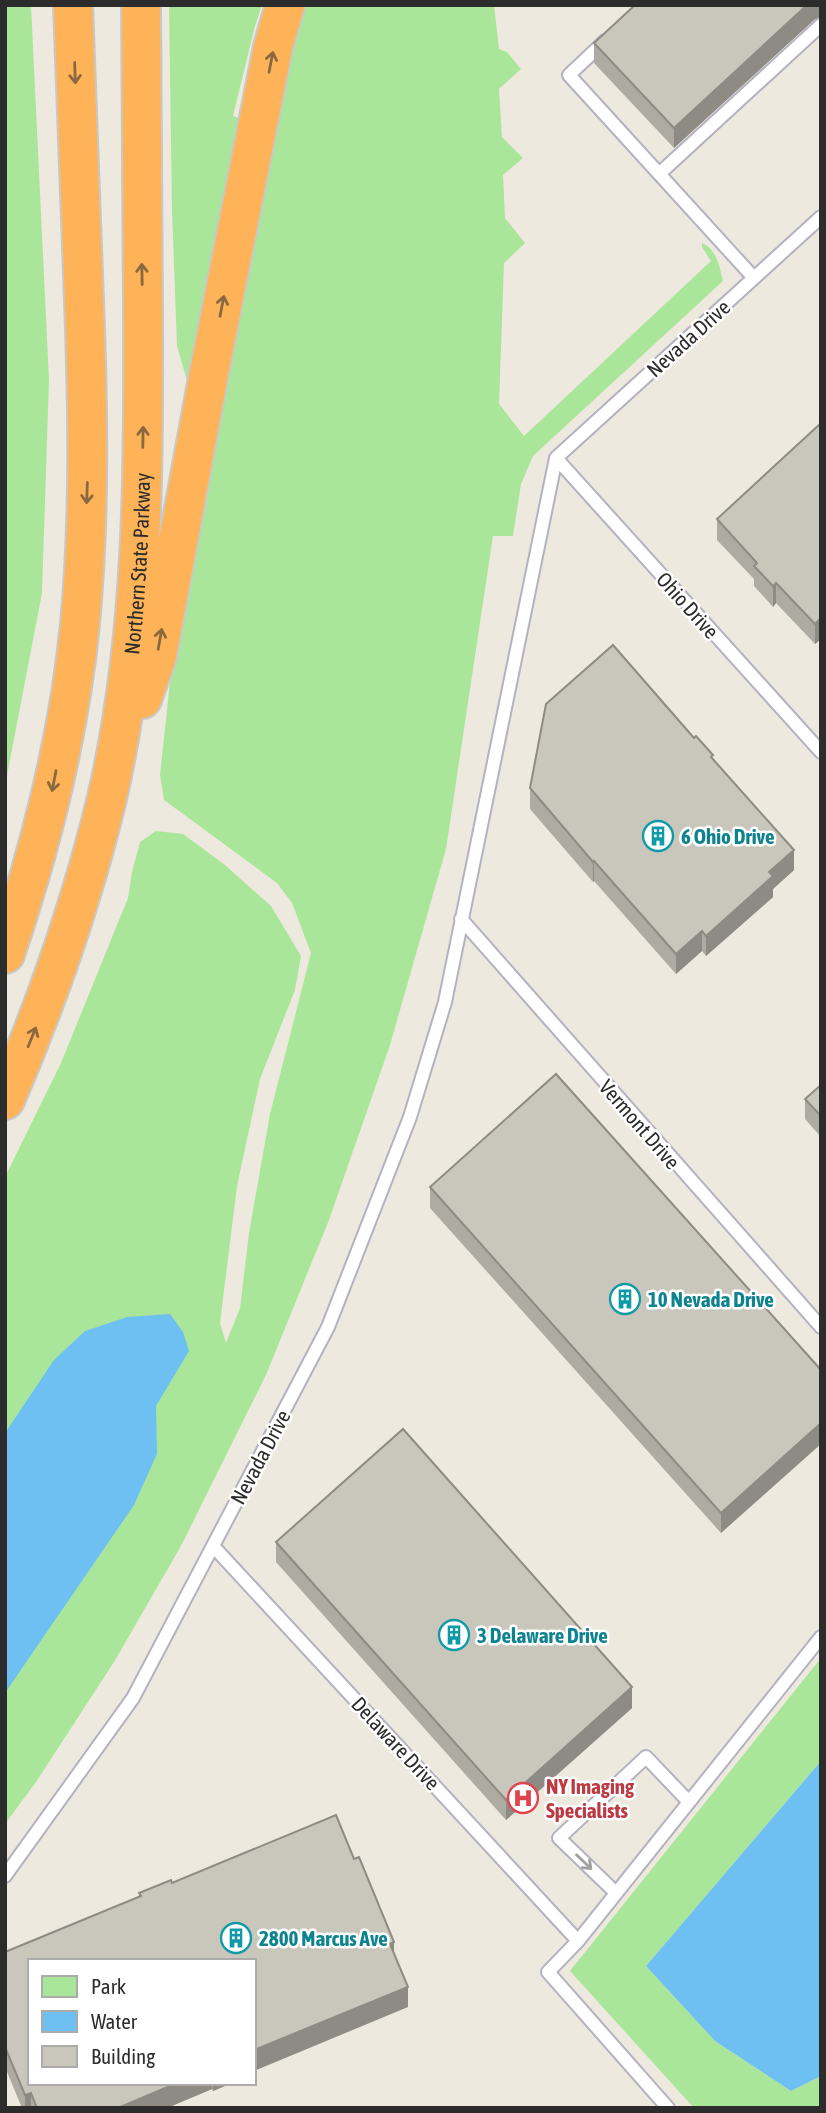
<svg xmlns="http://www.w3.org/2000/svg" width="826" height="2113" font-family="'Asap Condensed',sans-serif">
<style>
.green{fill:#aae699}
.water{fill:#6ec0f3}
.lines{fill:none;stroke-linecap:round;stroke-linejoin:round}
.service-casing{stroke:#b2b2c0;stroke-width:16}
.motorway-casing{stroke:#c8c8c8;stroke-width:42}
.service{stroke:#fff;stroke-width:12}
.motorway{stroke:#ffb358;stroke-width:38}
.wall{fill:#adaba2}
.shaded-wall{fill:#8d8b84}
.building{fill:#c9c7bc;stroke:#8d8b84;stroke-width:2}
.oneway{stroke:#8b6940}
.oneway2{stroke:#a0a0a0}
.labels{text-anchor:middle;dominant-baseline:central;stroke-width:5;stroke-linejoin:round;paint-order:stroke}
.street-label{font-size:21px;fill:#2c2c2c;stroke:#fff}
.culture-label{font-size:21px;font-weight:bold;fill:#0d838f;stroke:#fff;text-anchor:start}
.health-label{font-size:21px;font-weight:bold;fill:#be3a42;stroke:#fff;text-anchor:start}
</style>
<rect width="100%" height="100%" fill="#eee9de"/>
<path class="green" d="M5,5H31L49,380L42,593L5,786Z
M169,5H262L255,26L233,116L244,120L188,384L177,346L172,211Z
M298,5H494L499,49L507,52L521,69L499,89L502,137L523,158L503,175L505,218L525,243L504,263L499,404L524,436L711,261L702,247V243C717,250 719,265 723,281L533,456L521,484L513,536H493L446,849L390,1045L329,1220L266,1375L181,1546L114,1662L36,1782L5,1824V1177L61,1063L128,898L132,872L140,842L156,831L183,834L225,865L271,906L301,956L295,990L260,1079L237,1186L220,1323L226,1343L240,1308L249,1233L270,1114L311,953L292,903L277,883L164,800L160,775L184,551Z
M821,1658V1761L646,1966L715,2041L791,2091L821,2076V2108H694L570,1971Z"/>
<path class="water" d="M170,1314L183,1332L189,1351L156,1406L157,1454L134,1505L5,1693V1433L54,1360L85,1331L127,1317Z
M821,1761V2076L791,2091L715,2041L646,1966Z"/>
<g class="lines">
<g class="service-casing">
<path id="service" d="M605,41L569,75L754,278
M659,174L821,25
M556,458L821,752
M556,458L821,217
M461,919L821,1327
M213,1546L578,1941
M5,1876L133,1698L328,1327L410,1117L445,1002L556,458
M616,1893L559,1838L646,1757L689,1802
M668,2108L548,1972L578,1941L821,1637"/>
</g>
<g class="motorway-casing">
<g id="motorway">
<path d="M142,699L157,656L209,373L273,47L285,5"/>
<path d="M5,954C41,847 69,737 80,624C90,516 88,409 84,301C81,203 77,104 73,5"/>
<path id="s1" d="M5,1100C47,1002 82,902 107,798C144,637 144,472 143,308C142,207 142,106 141,5"/>
</g>
</g>
<use href="#service" class="service"/>
<use href="#motorway" class="motorway"/>
</g>
<path class="wall" d="M821,5V17L815,19L674,148L594,63V43Z
M821,423V639L815,644L776,603L773,607L754,586V579L717,540V519Z
M713,759L794,870L773,889V897L706,956L702,951L676,974L594,881L593,882L530,809V788Z
M821,1085V1137L805,1119V1099Z
M430,1187L821,1370L721,1533L430,1208Z
M276,1542L632,1708L506,1820L276,1562Z
M172,1883L394,1954L408,2007L254,1961L30,2083H232L213,2091L212,2089L167,2108H22L5,2067V1952L139,1897V1893Z"/>
<path class="shaded-wall" d="M807,5H821V17L815,19L674,148V128Z
M776,583V603L773,607V586Z
M821,618V639L815,644V624Z
M794,850V870L773,889V897L706,956V936L769,872Z
M594,861V881L593,882V862Z
M702,931V951L676,974V954Z
M821,1423V1444L721,1533V1513Z
M632,1687V1708L506,1820V1800Z
M394,1942V1963L390,1944Z
M408,1987V2007L254,2071V2050Z
M177,2083H212V2089L167,2108H118Z
M213,2083H232L213,2091Z
M31,2093V2108H25V2095Z"/>
<path class="building" d="M635,5H807L674,128L594,43Z
M821,423V618L815,624L776,583L773,586L754,566L757,563L717,519Z
M613,645L694,738L696,736L713,755L711,757L794,850L769,872L773,876L706,936L702,931L676,954L594,861L593,862L530,788L546,704Z
M556,1074L821,1370V1423L721,1513L430,1187Z
M821,1085V1116L805,1099Z
M403,1429L632,1687L506,1800L276,1542Z
M336,1815L354,1859L359,1857L394,1942L390,1944L408,1987L254,2050V1961H30V2083H177L118,2108H37L31,2093L25,2095L5,2047V1952L141,1896L139,1893L171,1880L172,1883Z"/>
<defs><path id="oneway-shaft" d="M-6 0H5M1.5-3L5.5 0L1.5 3" fill="none" stroke-width="1.6" stroke-linecap="round" stroke-linejoin="round" transform="scale(1.75)"/></defs>
<g class="oneway">
<use href="#oneway-shaft" transform="translate(271 62) rotate(-79)"/>
<use href="#oneway-shaft" transform="translate(75 73) rotate(88)"/>
<use href="#oneway-shaft" transform="translate(142 274) rotate(-91)"/>
<use href="#oneway-shaft" transform="translate(222 306) rotate(-79)"/>
<use href="#oneway-shaft" transform="translate(143 437) rotate(-89)"/>
<use href="#oneway-shaft" transform="translate(87 493) rotate(92)"/>
<use href="#oneway-shaft" transform="translate(160 639) rotate(-80)"/>
<use href="#oneway-shaft" transform="translate(54 781) rotate(101)"/>
<use href="#oneway-shaft" transform="translate(32 1037) rotate(-68)"/>
</g>
<use class="oneway2" href="#oneway-shaft" transform="translate(584 1862) rotate(44)"/>
<defs>
<g id="building-ring" transform="scale(1.575)"><circle r="9.5" fill="#fff" stroke="#0f9aa8" stroke-width="1.5"/><path d="M-4-6H4V6H1V3H-1V6H-4ZM-2.5-4.3h1.7v1.8h-1.7ZM.8-4.3h1.7v1.8H.8ZM-2.5-1h1.7V.8h-1.7ZM.8-1h1.7V.8H.8Z" fill="#0f9aa8"/></g>
<g id="hospital-ring" transform="scale(1.575)"><circle r="9.5" fill="#fff" stroke="#e0444e" stroke-width="1.5"/><path d="M-5-5h3v3.5h4V-5h3V5h-3V1.5h-4V5h-3Z" fill="#e0444e"/></g>
</defs>
<g fill-rule="evenodd">
<use href="#building-ring" x="658" y="836"/>
<use href="#building-ring" x="625" y="1299"/>
<use href="#building-ring" x="454" y="1635"/>
<use href="#hospital-ring" x="523" y="1798"/>
<use href="#building-ring" x="236" y="1938"/>
</g>
<g class="labels">
<g class="street-label">
<text transform="translate(688 338) rotate(-42)">Nevada Drive</text>
<text stroke="none"><textPath href="#s1" startOffset="556">Northern State Parkway</textPath></text>
<text transform="translate(688 605) rotate(48)">Ohio Drive</text>
<text transform="translate(640 1124) rotate(49)">Vermont Drive</text>
<text transform="translate(260 1457) rotate(-62)">Nevada Drive</text>
<text transform="translate(396 1743) rotate(47)">Delaware Drive</text>
</g>
<g class="culture-label">
<text x="681" y="836">6 Ohio Drive</text>
<text x="648" y="1299">10 Nevada Drive</text>
<text x="477" y="1635">3 Delaware Drive</text>
<text x="259" y="1938">2800 Marcus Ave</text>
</g>
<g class="health-label">
<text x="546" y="1786">NY Imaging<tspan x="546" dy="24">Specialists</tspan></text>
</g>
</g>
<rect width="826" height="2113" fill="none" stroke="#2c2c2c" stroke-width="14"/>
<rect x="28" y="1959" width="228" height="126" fill="#ffffff" stroke="#ababab" stroke-width="2"/>
<rect x="42" y="1976" width="35" height="21" fill="#aae699" stroke="#ababab" stroke-width="2"/>
<text x="91" y="1994" font-size="21" fill="#2c2c2c">Park</text>
<rect x="42" y="2011" width="35" height="21" fill="#6ec0f3" stroke="#ababab" stroke-width="2"/>
<text x="91" y="2029" font-size="21" fill="#2c2c2c">Water</text>
<rect x="42" y="2046" width="35" height="21" fill="#c9c7bc" stroke="#ababab" stroke-width="2"/>
<text x="91" y="2064" font-size="21" fill="#2c2c2c">Building</text>
</svg>
